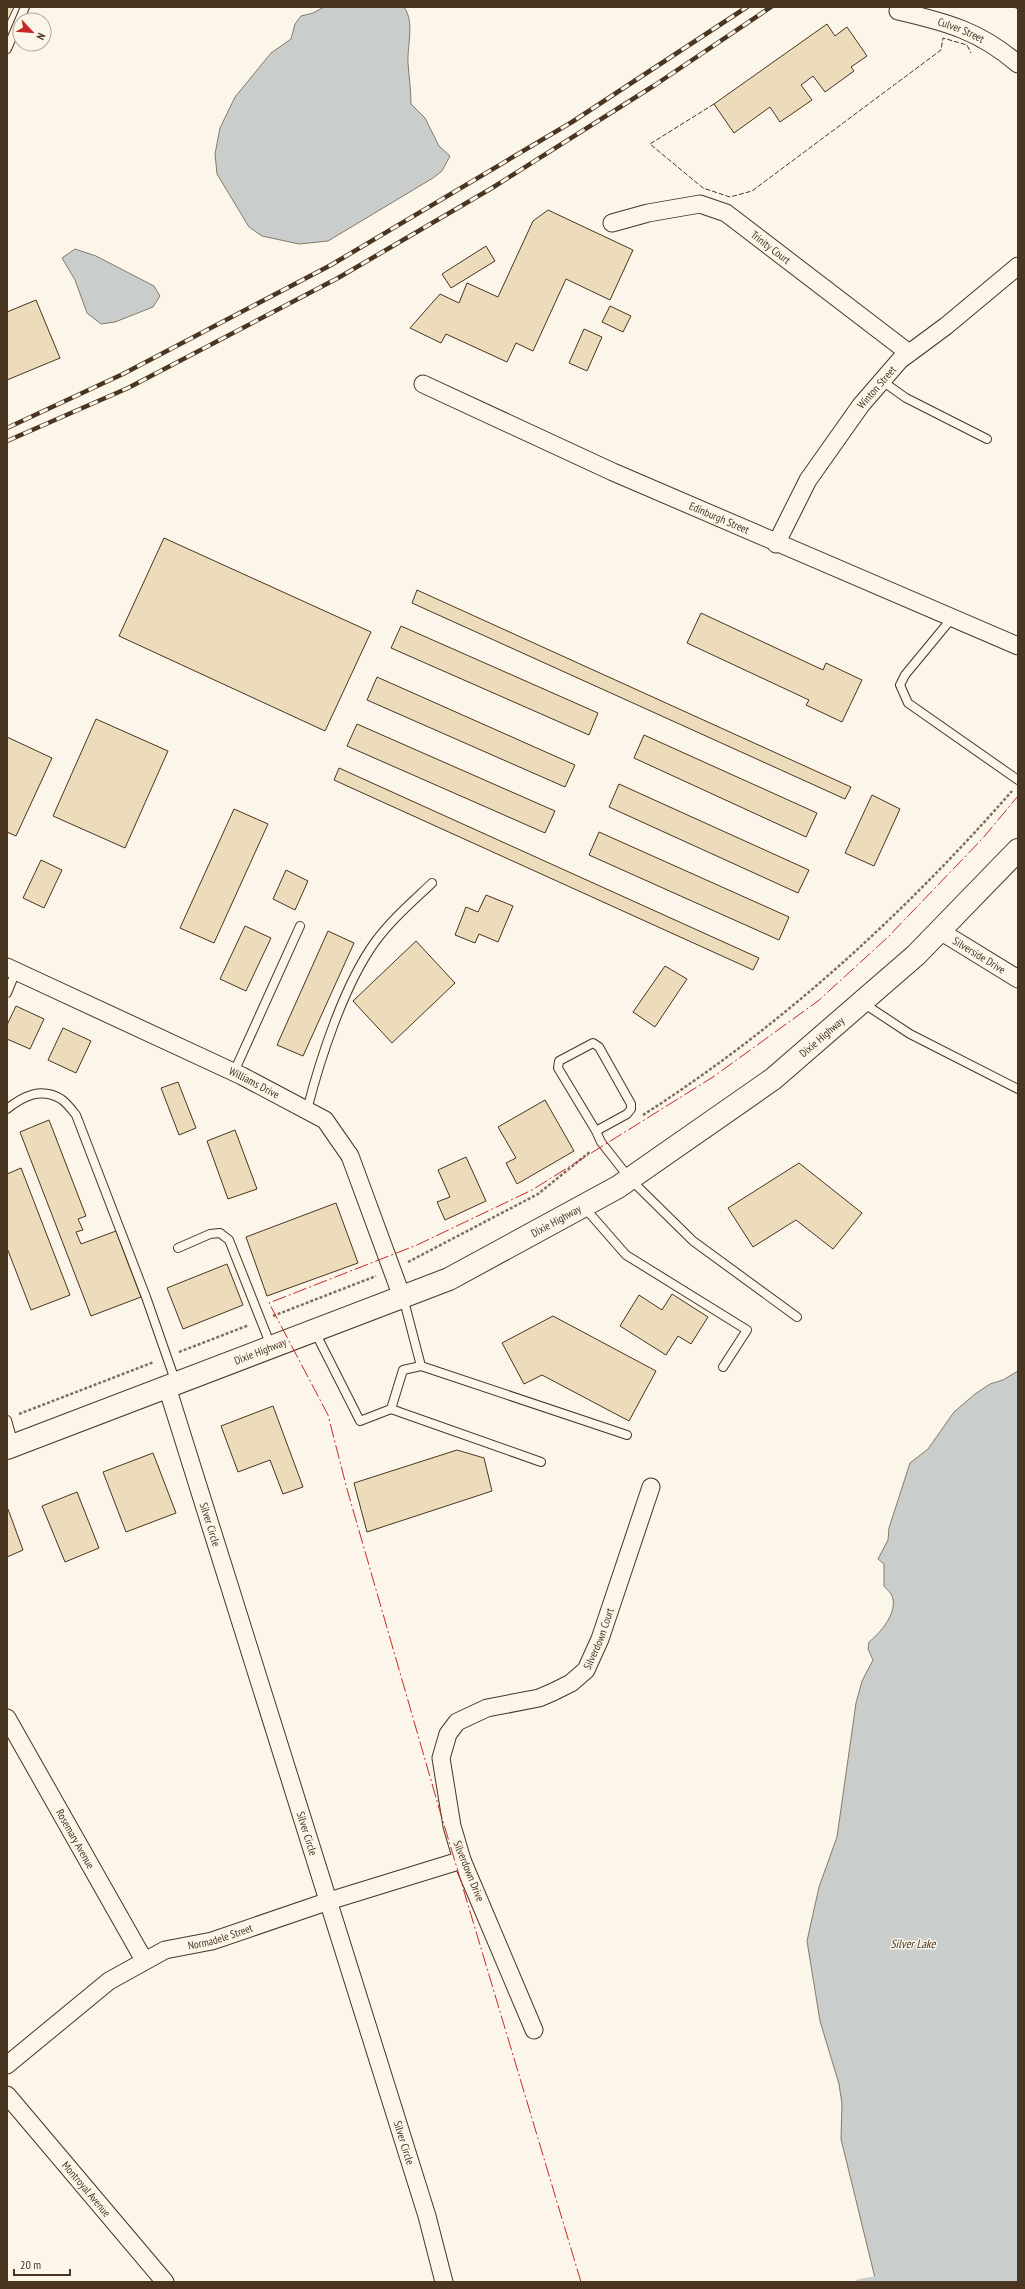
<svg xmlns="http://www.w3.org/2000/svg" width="1025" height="2289" font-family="'PT Sans Narrow',sans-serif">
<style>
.water{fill:#c9cecd;stroke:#887966}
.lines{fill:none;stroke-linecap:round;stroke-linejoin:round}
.stream{stroke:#c9cecd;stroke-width:5.5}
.building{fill:#ecdcbc;stroke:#4a3520}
.lane-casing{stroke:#4a3520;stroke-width:10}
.street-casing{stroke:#4a3520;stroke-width:19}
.primary-casing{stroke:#4a3520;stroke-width:24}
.path{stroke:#7f6f5c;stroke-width:2.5;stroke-dasharray:3 2;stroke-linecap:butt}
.lane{stroke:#fbf6e9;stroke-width:8}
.street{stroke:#fbf6e9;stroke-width:17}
.primary{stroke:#fbf6e9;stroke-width:22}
.rail-casing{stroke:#4a3520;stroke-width:4.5}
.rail{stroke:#fbf6e9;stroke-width:3;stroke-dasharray:9;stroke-linecap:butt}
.fence{stroke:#4a3520;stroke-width:1;stroke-dasharray:5 2;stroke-linecap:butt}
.power{stroke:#c62828;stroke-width:1;stroke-dasharray:14 3 2 3;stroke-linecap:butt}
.labels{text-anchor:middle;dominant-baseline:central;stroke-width:3;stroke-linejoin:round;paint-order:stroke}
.street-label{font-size:11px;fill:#4a3520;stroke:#fbf6e9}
.water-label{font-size:12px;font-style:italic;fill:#4a3520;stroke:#fbf6e9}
</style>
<rect width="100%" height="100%" fill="#fbf6e9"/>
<path class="water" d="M324,7H404C415,22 407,46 408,63C409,77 411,90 411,104L425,118L439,146L450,156L442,171L433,178L328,241L299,244L262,236L249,227L217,174L215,154L220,128L235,97L271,53L291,39L295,24L301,16L313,13Z
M75,249L96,256L154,286L160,296L153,307L115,322L101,324L87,313L75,280L62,258Z
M1018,1371V2282H876L841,2139L842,2104L839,2084L820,2021L807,1941L819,1887L837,1837L856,1703L862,1681L873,1660L868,1649L869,1642C880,1633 896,1615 893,1599C892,1593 887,1590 884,1586V1564L878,1559L888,1540L889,1528L910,1463L928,1449L954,1412L975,1394L990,1384L1003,1380Z"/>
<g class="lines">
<path class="stream" d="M859,2282L875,2279"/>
</g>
<path class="building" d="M7,7H14L7,22Z
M827,24L835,36L847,27L867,56L851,67L854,71L825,92L813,76L801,85L812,100L780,122L770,107L734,133L714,104Z
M548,210L633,250L610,300L566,279L533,351L516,343L507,362L446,334L441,343L410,328L440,294L459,303L467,283L498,297L533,221Z
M486,246L495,261L451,288L442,274Z
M36,300L60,358L7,380V312Z
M610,306L631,316L623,332L602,322Z
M584,329L602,337L587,371L569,363Z
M164,538L371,632L325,731L119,636Z
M417,590L851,787L845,799L412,603Z
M701,613L823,670L826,663L862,680L842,722L806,705L809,700L687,643Z
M401,626L598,713L589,735L391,648Z
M377,677L575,765L565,787L367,700Z
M96,719L168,751L125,848L53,816Z
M357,724L555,811L545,833L347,746Z
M644,735L817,813L806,837L634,758Z
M7,737L52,758L16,836L7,832Z
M339,768L759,958L753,970L334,780Z
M619,784L809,870L798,893L609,807Z
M872,795L900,809L874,866L845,853Z
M234,809L268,824L214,943L180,928Z
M599,832L789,917L779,940L589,855Z
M41,860L62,870L44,908L23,898Z
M286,870L308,881L295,910L273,899Z
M486,895L513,906L498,942L479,934L475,943L455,935L466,907L478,912Z
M245,926L271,938L246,991L220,979Z
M328,931L354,943L303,1056L277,1045Z
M416,941L455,983L392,1043L353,1001Z
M665,966L687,979L655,1027L633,1012Z
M16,1006L44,1019L30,1049L7,1039V1025Z
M63,1028L91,1041L76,1073L48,1060Z
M178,1082L196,1128L179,1135L161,1088Z
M545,1100L574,1151L517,1184L506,1163L516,1158L498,1127Z
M49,1120L86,1216L78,1219L83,1230L76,1232L81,1244L116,1231L141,1297L91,1316L20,1132Z
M235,1130L257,1189L228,1199L207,1141Z
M466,1157L486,1201L445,1220L437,1202L450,1197L438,1170Z
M799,1163L862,1213L833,1249L796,1220L753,1247L728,1208Z
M21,1168L70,1295L31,1310L7,1248V1174Z
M336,1203L358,1263L267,1296L246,1237Z
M227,1264L243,1305L183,1329L167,1288Z
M672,1294L708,1317L691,1344L678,1336L666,1355L620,1326L639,1295L662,1310Z
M553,1316L656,1371L629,1421L542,1375L524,1384L502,1343Z
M273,1406L303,1487L283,1494L270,1460L238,1472L221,1426Z
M457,1450L484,1458L492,1491L367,1532L354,1483Z
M153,1453L176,1513L126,1532L103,1472Z
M77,1492L99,1548L65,1562L42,1506Z
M8,1509L23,1550L7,1557V1510Z"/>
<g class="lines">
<g class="lane-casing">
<path id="lane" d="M7,49L25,7
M882,381L906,398L987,439
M952,618L905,675L900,685L908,703L1018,780
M7,993L16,971
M863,1003L910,1034L1018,1089
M234,1072L300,926
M7,1109C23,1096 41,1087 61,1099C67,1103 72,1110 76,1115L146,1297L176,1383
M307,1110C320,1059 344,985 375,942C391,920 412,902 432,883
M596,1131L627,1114L631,1109V1104L599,1047L593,1043L559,1061L558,1068L596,1131L601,1142L630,1179L693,1241L797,1317
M584,1207L626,1255L747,1330L723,1367
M178,1248L210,1234L220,1233L229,1240L271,1346
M403,1297L421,1366L627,1435
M315,1332L360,1421L391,1409L403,1370L421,1366
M391,1409L541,1462
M7,1420L14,1445"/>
</g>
<g class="street-casing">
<g id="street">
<path id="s1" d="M898,11C946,22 980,31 1018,64"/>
<path id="s2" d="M612,223L648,213L700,204L726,213L909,353"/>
<path id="s3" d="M423,384L613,472L1018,646"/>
<path id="s4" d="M776,544L808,480L861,405L900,360L946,326L1018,266"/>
<path id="s5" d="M940,931L1018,979"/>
<path id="s6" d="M7,967L242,1076L325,1120L350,1156L402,1297"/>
<path id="s7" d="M167,1387L427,2216L444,2282"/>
<path id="s8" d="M7,1718L144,1960"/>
<path id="s9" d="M534,2030L462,1860L452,1826L441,1758L448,1734L457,1722L487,1708L539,1698L553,1692L571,1683L586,1670L600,1639L651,1487"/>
<path id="s10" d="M7,2065L109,1981L165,1950L212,1941L329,1901L462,1860"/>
<path id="s11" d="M7,2095L165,2282"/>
</g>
</g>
<g class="primary-casing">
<g id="primary">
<path id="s12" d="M7,1448L449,1279L618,1187L773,1079L916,955L1018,850"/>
</g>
</g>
<path class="path" d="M643,1115C782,1026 903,915 1012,791
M408,1262L538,1194L591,1151
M273,1316L376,1276
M179,1352L249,1325
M19,1414L154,1362"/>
<use href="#lane" class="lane"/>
<use href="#street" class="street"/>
<use href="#primary" class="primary"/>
<g class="rail-casing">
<path id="rail" d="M7,428L123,374L331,265L572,122L747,7
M7,441L128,388L338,278L492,188L655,85L771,7"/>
</g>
<use href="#rail" class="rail"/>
<path class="fence" d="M1014,7L1018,9
M714,104L650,144L703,188L730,197L752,191L941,50L943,38L967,45L971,53"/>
<path class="power" d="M581,2282L439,1808L347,1489L328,1415L269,1303L417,1245L532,1190L713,1077L818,1001L887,938L983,838L1018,796"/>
</g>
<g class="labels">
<g class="street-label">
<text stroke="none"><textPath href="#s1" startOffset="66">Culver Street</textPath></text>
<text stroke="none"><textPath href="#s2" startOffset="174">Trinity Court</textPath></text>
<text stroke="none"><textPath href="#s4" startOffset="187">Winton Street</textPath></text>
<text stroke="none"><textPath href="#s3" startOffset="325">Edinburgh Street</textPath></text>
<text stroke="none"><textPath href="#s5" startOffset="46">Silverside Drive</textPath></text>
<text stroke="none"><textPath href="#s12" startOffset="919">Dixie Highway</textPath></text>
<text stroke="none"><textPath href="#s6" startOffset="273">Williams Drive</textPath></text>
<text stroke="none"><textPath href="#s12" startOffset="595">Dixie Highway</textPath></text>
<text stroke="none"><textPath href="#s12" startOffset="271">Dixie Highway</textPath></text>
<text stroke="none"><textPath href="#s7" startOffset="144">Silver Circle</textPath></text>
<text stroke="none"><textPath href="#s9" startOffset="504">Silverdown Court</textPath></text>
<text stroke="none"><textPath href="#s7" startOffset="468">Silver Circle</textPath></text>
<text stroke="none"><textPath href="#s8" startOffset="139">Rosemary Avenue</textPath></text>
<text transform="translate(469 1871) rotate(68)">Silverdown Drive</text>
<text stroke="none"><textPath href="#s10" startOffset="253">Normadele Street</textPath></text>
<text stroke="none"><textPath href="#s7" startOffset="792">Silver Circle</textPath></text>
<text stroke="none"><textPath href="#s11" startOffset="123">Montroyal Avenue</textPath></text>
</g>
<g class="water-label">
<text x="913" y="1943">Silver Lake</text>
</g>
</g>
<rect width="1025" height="2289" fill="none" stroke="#4a3520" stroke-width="16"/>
<g transform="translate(32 32) rotate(116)"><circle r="19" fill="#fbf6e9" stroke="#b4a999"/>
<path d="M0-3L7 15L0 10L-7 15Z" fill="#c62828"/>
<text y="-6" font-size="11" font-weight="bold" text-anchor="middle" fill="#4a3520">N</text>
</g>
<path d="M14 2269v6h56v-6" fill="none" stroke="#4a3520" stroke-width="2"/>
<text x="20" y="2269" font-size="12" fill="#4a3520" stroke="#fbf6e9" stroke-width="3" paint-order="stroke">20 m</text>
</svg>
